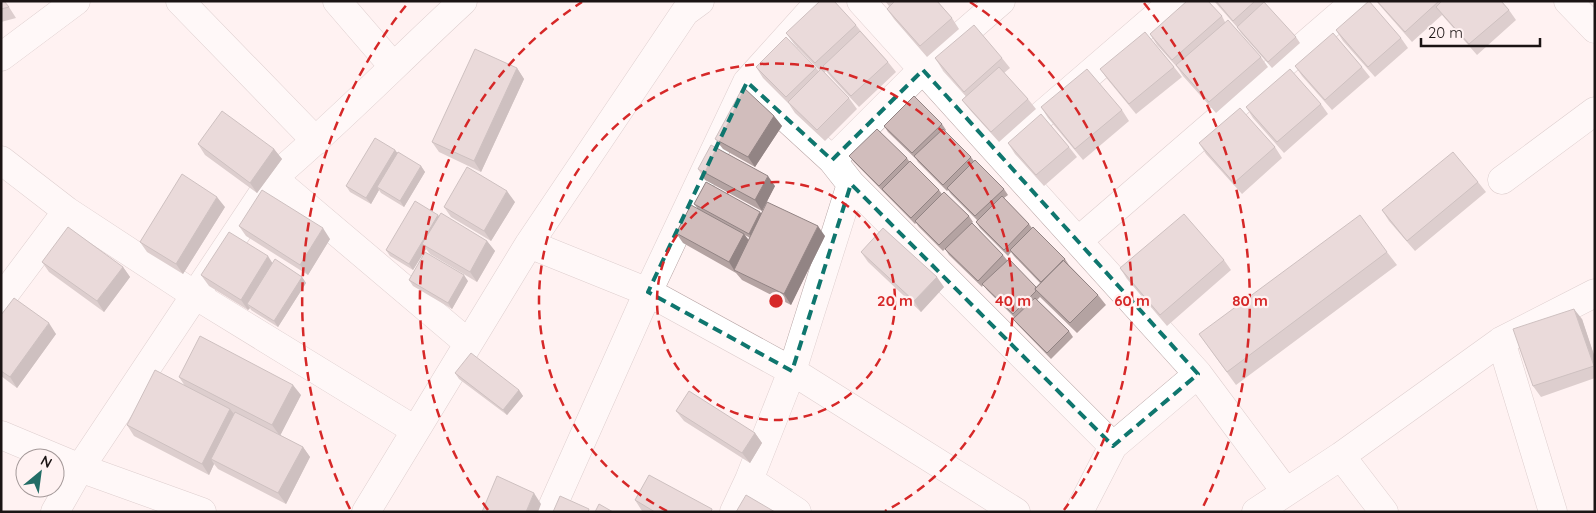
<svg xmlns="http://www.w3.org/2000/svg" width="1596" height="513" font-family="Quicksand,sans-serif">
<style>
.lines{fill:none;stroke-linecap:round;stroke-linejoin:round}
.street-casing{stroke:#b7a4a4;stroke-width:29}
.street{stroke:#fff;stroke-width:28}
.wall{fill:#b4a3a2;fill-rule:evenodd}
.shaded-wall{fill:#928484}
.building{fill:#d1bdbc;stroke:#928484}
.marked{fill:none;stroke:#0f766e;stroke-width:4;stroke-dasharray:10 6;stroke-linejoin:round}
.ring{fill:none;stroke:#d62828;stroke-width:2.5;stroke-dasharray:9 6}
.centre{fill:#d62828;stroke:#fff2f2;stroke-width:2.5}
.ring-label{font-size:15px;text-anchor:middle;font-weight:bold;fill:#d62828;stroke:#fff2f2;stroke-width:4.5;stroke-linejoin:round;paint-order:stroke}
</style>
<rect width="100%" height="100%" fill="#fff2f2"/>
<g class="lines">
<g class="street-casing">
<path id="street" d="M180,1L316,141
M337,1L393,66
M861,1L1198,374L1113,446L1079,512
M1568,1L1595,29
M1,57L76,1
M747,82L832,160L851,184L1113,446
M1014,139L1174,1
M1,160L67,211L195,295L415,430
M832,160L924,68L1001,1
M273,178L468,343
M1502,180L1595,111
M1078,241L1356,1
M529,244L648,292L792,371L1016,512
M1,299L67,211
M1501,341L1553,512
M1198,374L1286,492
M1,435L80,468L202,512
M1341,456L1384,512
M749,480L797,512
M55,512L80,468L273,178C339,122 399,60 463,1
M366,512L529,244L685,12L700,1
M550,512L648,292L747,82L820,1
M734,512L749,480L792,371L851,184
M1256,512L1341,456L1501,341L1595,293"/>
</g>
<use href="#street" class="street"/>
</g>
<path class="wall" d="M1,1L9,7L16,18L1,22Z
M885,1H937L952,18L959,29L927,57L894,19L887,9L889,6Z
M1214,1H1264V2L1237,27Z
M1376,1H1501L1509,10L1516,20L1477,55L1442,15L1412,42Z
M1222,16L1225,22L1261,57L1268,67L1216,113L1183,76L1177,67L1157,45L1150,34Z
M856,25L863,34L888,62L896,72L859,107L831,77L826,71L824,73L849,98L857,109L825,141L795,113L789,104L763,78L756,67L816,68L819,71H820L794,44L786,33Z
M1237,27L1296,37L1300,43L1272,68L1241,33Z
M1336,30L1401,38L1408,48L1375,77L1343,41Z
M935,58H1002L1010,68L1004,73L1028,99L1036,109L999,142L970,110L962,100L966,96L942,69Z
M1295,66L1362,67L1370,77L1332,110L1302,76Z
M1174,67L1182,77L1136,114L1108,80L1100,69Z
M517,68L524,79L481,172L439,152L432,142Z
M1321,104L1328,114L1284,153L1253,118L1246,107Z
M1041,107L1122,110L1129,121L1083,160L1048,118Z
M774,116L782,126L755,167L723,149L715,139Z
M942,124L946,130L945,131L971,157L974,161L1004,189L1008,195L1004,198L1029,224L1032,228L1065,259L1069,265L1098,295L1106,305L1077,333L1040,297L1037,300L1069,331L1073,337L1051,359L1018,325L1013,319L1015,318L987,290L983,285L982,287L949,255L945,249L943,251L919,227L916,223L915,224L853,161L849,156L907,158L909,161L939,190L942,194L969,216L973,222L956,239L1003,255L1007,260L1036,287L1040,283L1014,256L1011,252L1008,256L980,228L976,222L977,220L951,194L948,190L947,191L918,162L916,159L888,132L884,126Z
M1008,143L1069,147L1077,157L1044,186L1015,154Z
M1199,143L1275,147L1282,158L1242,194L1206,154Z
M198,144L274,149L282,159L257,193L205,155Z
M395,150L397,153L421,166L425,172L404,207L381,193L379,190L371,204L350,192L346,186Z
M698,169L775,186L762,211L705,180Z
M1478,182L1486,192L1415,251L1389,221L1382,210Z
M515,202L491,241L451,217L444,207Z
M694,204L762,214L825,236L791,305L742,280L736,273L683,243L676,233L698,209ZM745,235L750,238L749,240Z
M225,207L183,274L147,252L140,242Z
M438,215L439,217L487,241L495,251L477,282L430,254L426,249L413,270L390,256L386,250Z
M239,226L330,239L308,275L246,236Z
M861,252L944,287L921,312L868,262Z
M1387,252L1397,265L1236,385L1199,334Z
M1224,260L1231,270L1167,326L1127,279L1120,268Z
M42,262L123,267L130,277L104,312L49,272Z
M273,263L302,277L306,283L278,327L251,310L250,308L248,310L209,286L201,275Z
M409,280L468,281L452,309L413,286Z
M1,315L56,334L17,388L1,376Z
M1582,319L1595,358V378L1541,397L1533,386Z
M455,373L519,390L523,396L507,415L459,379Z
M179,377L301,395L280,435L303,447L310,457L286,504L218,469L214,464L209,475L134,436L127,425L185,386Z
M676,411L755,433L762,443L750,463L684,421Z
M635,500L714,512H644L642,511Z"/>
<path class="shaded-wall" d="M517,68L524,79L481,172L474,161Z
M774,116L782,126L755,167L748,157Z
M274,149L282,159L257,193L250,183Z
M395,150L400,156L377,187L379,190L371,204L366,198Z
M421,166L425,172L404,207L400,201Z
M768,176L775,186L762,211L755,200Z
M507,191L515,202L491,241L484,231Z
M217,197L225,207L183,274L176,264Z
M760,212L765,218L753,239L749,234Z
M438,215L442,221L422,244L426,249L413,270L409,264Z
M818,226L825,236L791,305L784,294Z
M323,228L330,239L308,275L300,265Z
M744,234L751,244L734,270L736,273L729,262Z
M487,241L495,251L477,282L470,272Z
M268,256L275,267L247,304L250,308L248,310L241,300Z
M123,267L130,277L104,312L97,301Z
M464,275L468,281L452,309L448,303Z
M302,277L306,283L278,327L274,321Z
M937,277L944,287L921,312L914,301Z
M1574,309L1582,319L1595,358V368Z
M49,323L56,334L17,388L10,377Z
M293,385L301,395L280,436L272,425Z
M519,390L523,396L507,415L503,410Z
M230,409L238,419L211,459L214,464L209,475L202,464Z
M755,433L762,443L750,463L742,453Z
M303,447L310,457L286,504L278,493Z
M534,493L541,504L538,512H526Z"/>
<path class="building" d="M1,1H4L9,7L1,9Z
M820,1H834L856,25L815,63L786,33Z
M895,1H937L952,18L920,46L887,9Z
M1187,1H1208L1222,16L1172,60L1150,34Z
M1216,1H1255L1233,21Z
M1369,1L1401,38L1368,67L1336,30Z
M1377,1H1439L1405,32Z
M1442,1H1501L1509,10L1469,44L1436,7Z
M1264,2L1296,37L1268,62L1237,27Z
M1228,20L1261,57L1209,102L1176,65Z
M974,25L1002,58L964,92L935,58Z
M860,31L888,62L851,96L823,66Z
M1145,32L1174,67L1129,104L1100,69Z
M1333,33L1362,67L1325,100L1295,66Z
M786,37L816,68L786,97L756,67Z
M475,49L517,68L474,161L432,142Z
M999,67L1028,99L991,132L962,100Z
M821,69L849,98L817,130L788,102Z
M1087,69L1122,110L1075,149L1041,107Z
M1290,69L1321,104L1277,142L1246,107Z
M743,87L774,116L748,157L715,139Z
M914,96L942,124L912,153L884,126Z
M1240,108L1275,147L1234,183L1199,143Z
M222,111L274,149L250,183L198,144Z
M1041,114L1069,147L1036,175L1008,143Z
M877,129L907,158L879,186L849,156Z
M943,129L971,157L943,185L914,156Z
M375,138L395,150L366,198L346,186Z
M711,145L768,176L755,200L698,169Z
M398,152L421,166L400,201L377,187Z
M1453,152L1478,182L1407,241L1382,210Z
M975,160L1004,189L975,216L947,188Z
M910,161L939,190L911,218L882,189Z
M467,167L507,191L484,231L444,207Z
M182,174L217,197L176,264L140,242Z
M706,182L760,212L749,234L694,204Z
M262,190L323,228L300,265L239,226Z
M944,192L969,216L939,245L915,221Z
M1002,196L1029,224L1004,250L976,222Z
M415,201L438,215L409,264L386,250Z
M767,202L818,226L784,294L734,270Z
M691,205L744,234L729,262L676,233Z
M441,213L487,241L470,272L422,244Z
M1184,214L1224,260L1160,315L1120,268Z
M1360,215L1387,252L1227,372L1199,334Z
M972,223L1003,255L978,281L945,249Z
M68,227L123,267L97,301L42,262Z
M1033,227L1065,259L1041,282L1010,250Z
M883,228L937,277L914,301L861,252Z
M229,232L268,256L241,300L201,275Z
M425,252L464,275L448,303L409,280Z
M275,259L302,277L274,321L247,304Z
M1009,259L1036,287L1035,289L1036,291L1013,314L982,284Z
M1063,260L1098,295L1070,323L1035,289Z
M14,298L49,323L10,377L1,371V315Z
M1035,298L1069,331L1047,353L1013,319Z
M1574,309L1594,366L1533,386L1513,329Z
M200,336L293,385L272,425L179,377Z
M471,353L519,390L503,410L455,373Z
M155,370L230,409L202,464L127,425Z
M689,391L755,433L742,453L676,411Z
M235,412L303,447L278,493L211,459Z
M649,475L712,509L711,512H655L635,500Z
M497,476L534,493L526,512H482Z
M746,495L775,512H736Z
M560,496L589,509L588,512H553Z
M599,504L613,512H595Z"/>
<path d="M0 0H1596V513H0ZM923,70L1198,374L1113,446L851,184L792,371L648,292L747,82L832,160Z" fill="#fff2f2" fill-opacity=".55" fill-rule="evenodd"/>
<path class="marked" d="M923,70L1198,374L1113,446L851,184L792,371L648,292L747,82L832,160Z"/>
<g class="ring">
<circle cx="776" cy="301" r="119"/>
<path d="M667 511A237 237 0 1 1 885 511"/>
<path d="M488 510A356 356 0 0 1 582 2M970 2A356 356 0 0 1 1064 510"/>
<path d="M350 509A474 474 0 0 1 408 3M1144 3A474 474 0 0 1 1202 509"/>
</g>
<circle cx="776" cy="301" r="8" class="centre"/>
<g class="ring-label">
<text x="895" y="306">20 m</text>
<text x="1013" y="306">40 m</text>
<text x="1132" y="306">60 m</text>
<text x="1250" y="306">80 m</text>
</g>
<rect width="1596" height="513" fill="none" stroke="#1b1414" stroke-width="5"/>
<g transform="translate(40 473) rotate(29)"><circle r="24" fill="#fff2f2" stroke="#a49999"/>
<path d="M0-4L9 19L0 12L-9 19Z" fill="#236d66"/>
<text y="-8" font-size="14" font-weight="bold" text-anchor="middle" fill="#1b1414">N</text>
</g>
<path d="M1421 38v8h119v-8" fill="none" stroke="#1b1414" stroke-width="2.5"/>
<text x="1428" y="38" font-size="15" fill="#1b1414" stroke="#fff2f2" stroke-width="4" paint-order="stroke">20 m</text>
</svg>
